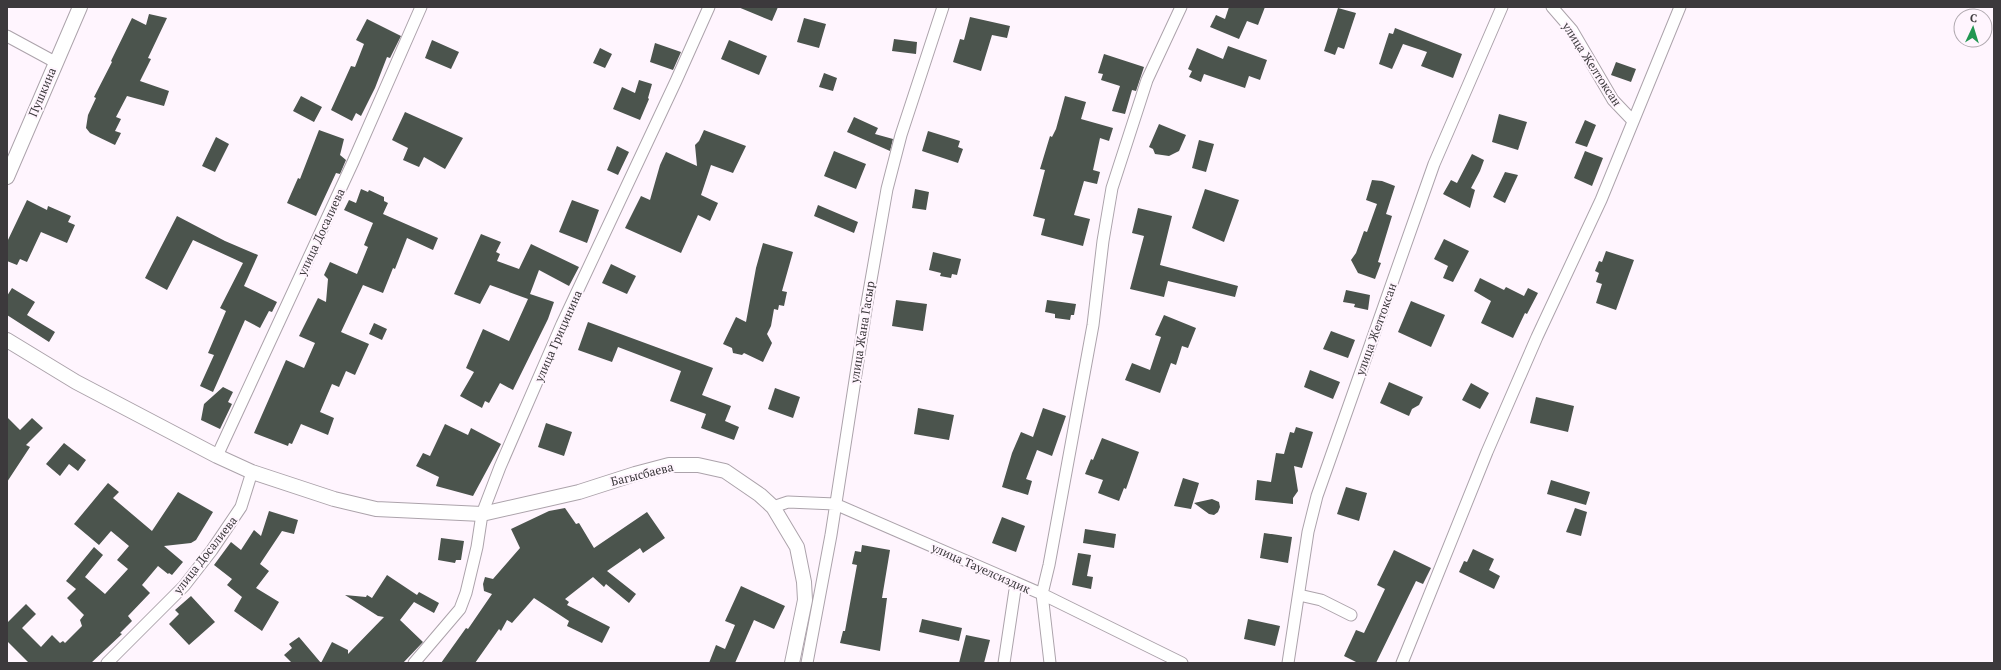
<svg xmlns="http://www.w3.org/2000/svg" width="2001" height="670" font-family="'PT Serif',serif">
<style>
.building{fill:#4b544d}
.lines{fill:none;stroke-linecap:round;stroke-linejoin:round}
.minor-casing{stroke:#aca3ab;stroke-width:13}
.tertiary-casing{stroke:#aca3ab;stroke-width:16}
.minor{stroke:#fff;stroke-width:11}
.tertiary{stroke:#fff;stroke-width:14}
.labels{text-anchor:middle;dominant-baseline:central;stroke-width:4;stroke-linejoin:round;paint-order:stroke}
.street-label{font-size:12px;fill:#3c393c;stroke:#fff5fe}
</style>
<rect width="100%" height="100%" fill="#fff5fe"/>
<path class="building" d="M738,7H778L772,21Z
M1229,7H1265L1258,25L1247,21L1239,39L1210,27L1216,15L1225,19Z
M1338,8L1356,13L1344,49L1338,47L1335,55L1324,51Z
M149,14L167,18L148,58L151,59L140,81L169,91L164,106L127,96L116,117L121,119L115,131L121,133L115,145L90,133L86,128L88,115L96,98L94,97L112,62L111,61L132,18L146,25Z
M970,17L1010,26L1007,38L992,35L981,71L953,62L960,39L964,40Z
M804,18L826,24L819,48L797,42Z
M367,19L401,36L390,58L387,57L375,88L361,116L356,113L352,121L331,110L351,66L355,67L364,44L356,40Z
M1395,28L1462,54L1453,78L1421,66L1427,52L1403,44L1392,69L1379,64L1389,33L1393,34Z
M894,39L917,42L916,54L892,51Z
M432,40L459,52L451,69L425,58Z
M729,40L767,56L759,75L721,59Z
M655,43L681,52L673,70L650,62Z
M1228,46L1267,60L1260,80L1249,76L1245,88L1204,74L1201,82L1189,77L1192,71L1188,69L1197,48L1223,59Z
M600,48L612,54L605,68L593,63Z
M1104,54L1144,67L1136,91L1132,90L1125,114L1112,111L1120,86L1101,80L1103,74L1098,73Z
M1616,62L1636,69L1631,82L1611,75Z
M824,73L837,78L833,91L819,87Z
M639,80L652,84L648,98L649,99L640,120L613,109L622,87L635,93Z
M301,96L322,107L314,122L293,111Z
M1065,96L1086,102L1081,119L1113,128L1109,141L1100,138L1093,170L1100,172L1097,184L1084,181L1074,215L1090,219L1083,246L1041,235L1045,219L1033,216L1045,170L1040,169L1050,136L1052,137L1056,129Z
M405,112L463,138L445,169L424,157L419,167L403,160L408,148L392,140Z
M1499,114L1527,122L1518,150L1492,142Z
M854,117L878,128L875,134L893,139L890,151L847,132Z
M1585,120L1596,125L1587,147L1575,143Z
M1159,124L1186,135L1179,151L1169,156L1155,154L1153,149L1149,147Z
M319,130L344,139L340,155L346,160L340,174L336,173L316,216L287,203L298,178L300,179Z
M704,130L746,146L733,173L711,165L701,195L718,203L710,221L698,215L681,253L625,228L641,196L650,200L660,165L666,152L697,166L695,145L699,141Z
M928,131L960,141L958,147L963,149L958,163L922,151Z
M216,137L229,144L215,172L202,166Z
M1199,140L1214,144L1206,172L1192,168Z
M617,146L629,152L618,175L607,170Z
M834,151L866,164L856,189L824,176Z
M1585,151L1603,158L1592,186L1574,178Z
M1472,154L1484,160L1480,171L1471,188L1475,190L1470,208L1443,194L1451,180L1457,183Z
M1505,172L1518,175L1505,203L1493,197Z
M1372,180L1382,181L1395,186L1386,214L1392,216L1378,262L1381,263L1375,279L1358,273L1351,260L1356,253L1364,231L1367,232L1377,204L1366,200Z
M361,189L368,192L369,190L384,197V201L388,203L383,214L438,238L433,250L407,238L395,269L393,268L383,293L363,285L341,332L369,344L355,375L346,371L339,387L332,384L320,412L334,418L328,435L301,424L292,444L289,443L288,446L254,433L286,360L304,368L315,343L299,336L318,298L326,302L328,279L324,275L330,262L357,274L368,247L364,245L373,223L344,210L349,200L356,203Z
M915,189L929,192L926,210L912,208Z
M1205,189L1239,200L1224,242L1192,228Z
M27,200L47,210L48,206L71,216L68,222L75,225L67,243L41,232L27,262L20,259L17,265L7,261V242Z
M572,200L599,210L587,243L559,232Z
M818,205L858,222L854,233L814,216Z
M1138,208L1172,216L1160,265L1238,286L1235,297L1168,281L1164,297L1130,289L1144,236L1132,233Z
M177,216L225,241L258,255L244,286L277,302L272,312L269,311L260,328L245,320L213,392L200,386L214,355L208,353L226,311L220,308L243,263L193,240L167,290L145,278Z
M481,234L501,242L496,252L500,254L497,261L519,269L531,244L579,267L569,286L539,270L530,294L554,302L548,319L513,390L500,383L489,403L485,401L482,408L460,396L474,372L466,368L483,329L509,341L528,299L490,285L480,304L454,294Z
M1444,239L1469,251L1453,282L1443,278L1448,266L1434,259Z
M763,243L793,252L782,291L787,292L784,306L779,305L778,310L774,309L771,326L767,334L772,343L763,362L744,353L742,355L733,353L732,348L723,344L736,317L746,322L756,268Z
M1606,251L1634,260L1616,310L1596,303L1602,284L1596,282L1599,273L1595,271L1599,261L1602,262Z
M933,252L961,259L957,275L952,274L951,278L940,276L941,273L929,270Z
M611,264L636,276L627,294L602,283Z
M1480,278L1504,290L1506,287L1524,296L1528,288L1538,293L1527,314L1525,313L1513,338L1481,323L1491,301L1474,291Z
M12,288L35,302L27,315L55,332L49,342L7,315V296Z
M1346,290L1370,295L1368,310L1354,307L1355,304L1343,302Z
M896,300L927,304L923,331L892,326Z
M1047,300L1076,304L1074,315H1071L1070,320L1055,318V314L1045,312Z
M1411,301L1445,315L1431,347L1398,332Z
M1164,315L1196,328L1188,348L1182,346L1176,365L1171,363L1160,393L1125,380L1132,363L1150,370L1161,337L1155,335Z
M588,322L713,368L702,395L731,406L725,421L739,427L734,440L701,428L706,414L670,401L681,371L618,347L612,362L578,350Z
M374,323L387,329L382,340L369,334Z
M1331,331L1355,340L1348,358L1323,349Z
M1310,370L1340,382L1333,399L1304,387Z
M1389,382L1423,397L1419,405L1412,409L1409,416L1380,403Z
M1471,383L1489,393L1480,409L1462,400Z
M223,387L233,392L228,402L232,404L220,429L201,420L204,404Z
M775,388L800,397L793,418L768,409Z
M1536,397L1574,406L1568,432L1530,423Z
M918,408L954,415L949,440L914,434Z
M1043,408L1066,416L1052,456L1037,450L1026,479L1032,481L1028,495L1002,487L1012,453L1021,432L1033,437Z
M7,417L20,430L32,418L43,428L26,445L30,447L7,482Z
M546,423L572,432L564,456L538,447Z
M445,424L468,435L471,428L501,444L473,496L436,486L439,477L416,466L423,453L430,456Z
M1296,427L1313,432L1302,468L1294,466L1298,491L1293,498V504L1255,500L1257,480L1271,482L1276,453L1284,454L1290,432L1294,433Z
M1102,438L1139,452L1126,489L1124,488L1119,501L1098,493L1103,480L1085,474L1091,459L1093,460Z
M64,443L86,460L78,471L69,464L60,476L46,464Z
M1183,478L1199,483L1191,509L1174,506Z
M1551,480L1590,492L1586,505L1547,494Z
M108,483L119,492L113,498L152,531L178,492L213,512L196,540L191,543L164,546L183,562L172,575L169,573L168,574L158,566L142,585L150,593L128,616L132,621L120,633L122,634L91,663H29L7,641V623L26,604L36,614L22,628L41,647L52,635L60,643L63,641L65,643L82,626L80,620L84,615L67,598L76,589L66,581L94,547L103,555L85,577L105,594L128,569L117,560L129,546L111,531L99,545L74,524Z
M1346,487L1367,493L1359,521L1337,514Z
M1212,499L1219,502L1220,507L1218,512L1214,515L1209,514L1194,503Z
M565,508L576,524L579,523L594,548L647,512L665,538L643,553L640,548L607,571L636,594L629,603L606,584L604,587L593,577L565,599L569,602L567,605L610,627L602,643L567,626L569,621L534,598L512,623L507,620L501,631L499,629L475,663H441L466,628L468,629L492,594L484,591L483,584L485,577L493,579L520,548L511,529L549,511Z
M1575,508L1587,512L1581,536L1566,532Z
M269,511L298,520L294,534L282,531L260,564L269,571L256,588L279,602L262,631L234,611L242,597L227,585L232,579L214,565L231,542L241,550L254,530L261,536Z
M1002,517L1025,526L1016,552L992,543Z
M1085,529L1116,534L1114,548L1083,543Z
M1264,533L1292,537L1288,563L1260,558Z
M441,538L464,541L461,560H456L455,563L438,560Z
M862,545L890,550L882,598H887L880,651L840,643L843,631H845L857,565L852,564L855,551L861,552Z
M1473,549L1494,559L1489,570L1500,576L1494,589L1459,572L1464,561L1467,562Z
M1394,550L1431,568L1423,584L1416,581L1376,663H1358L1344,656L1356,630L1364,633L1385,589L1377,585Z
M1078,553L1091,555L1087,576L1093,577L1091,589L1072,585Z
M387,575L417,595L419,592L439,603L434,613L414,602L400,620L423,642L403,663H292L284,655L292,648L289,644L299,637L321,663L332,642L348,650V654L384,617L378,616L345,595L366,597L367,595L372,598Z
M741,586L785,606L774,629L754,620L735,663H709L716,645L725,649L735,625L725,621Z
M191,596L215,622L189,645L169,624L179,614L175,610Z
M922,619L962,628L959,641L919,632Z
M1248,619L1280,626L1275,646L1244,639Z
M966,635L990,640L984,663H959Z"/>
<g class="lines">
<g class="minor-casing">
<path id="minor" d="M1552,7L1572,30L1613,100L1633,121
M7,36L55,62
M217,456L353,162L421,7
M773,507L788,502L835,504L1042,594L1182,663
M1299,595L1321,600L1351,615
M107,663L184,586L212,550L241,507L252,472
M414,663L460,609L466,593L477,547L482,514L500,467L562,324L676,81L709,7
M807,663L831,535L867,303L887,189L901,135L943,7
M1004,663L1016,583
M1050,663L1042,594L1049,565L1093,325L1103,241L1112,188L1147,80L1181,7
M1288,663L1308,532L1317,496L1434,164L1502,7
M1402,663L1487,452L1537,337L1601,200L1680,7"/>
</g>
<g class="tertiary-casing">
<path id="tertiary" d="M7,177L80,7
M7,340L76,382L217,456L252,472L334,499L376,509L482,514L579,492L635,474L669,465H698L725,471L760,495L773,507L797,547L804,582L805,600L792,663"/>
</g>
<use href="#minor" class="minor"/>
<use href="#tertiary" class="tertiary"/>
</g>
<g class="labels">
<g class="street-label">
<text transform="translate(1592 64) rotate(57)">улица Желтоксан</text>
<text transform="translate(42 92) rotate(-67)">Пушкина</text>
<text transform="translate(321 232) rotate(-65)">улица Досалиева</text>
<text transform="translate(1376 329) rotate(-70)">улица Желтоксан</text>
<text transform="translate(862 332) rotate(-81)">улица Жана Гасыр</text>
<text transform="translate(558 336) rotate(-66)">улица Грицинина</text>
<text transform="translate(642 474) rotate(-14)">Багысбаева</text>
<text transform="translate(205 555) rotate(-52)">улица Досалиева</text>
<text transform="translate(981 568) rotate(24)">улица Тауелсиздик</text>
</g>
</g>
<rect width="2001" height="670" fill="none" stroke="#3c393c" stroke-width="16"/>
<g transform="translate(1973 28) rotate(4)"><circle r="19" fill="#fff5fe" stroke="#b1aab0"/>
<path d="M0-3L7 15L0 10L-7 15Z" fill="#229752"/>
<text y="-6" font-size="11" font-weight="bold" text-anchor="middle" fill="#3c393c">С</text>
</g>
</svg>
